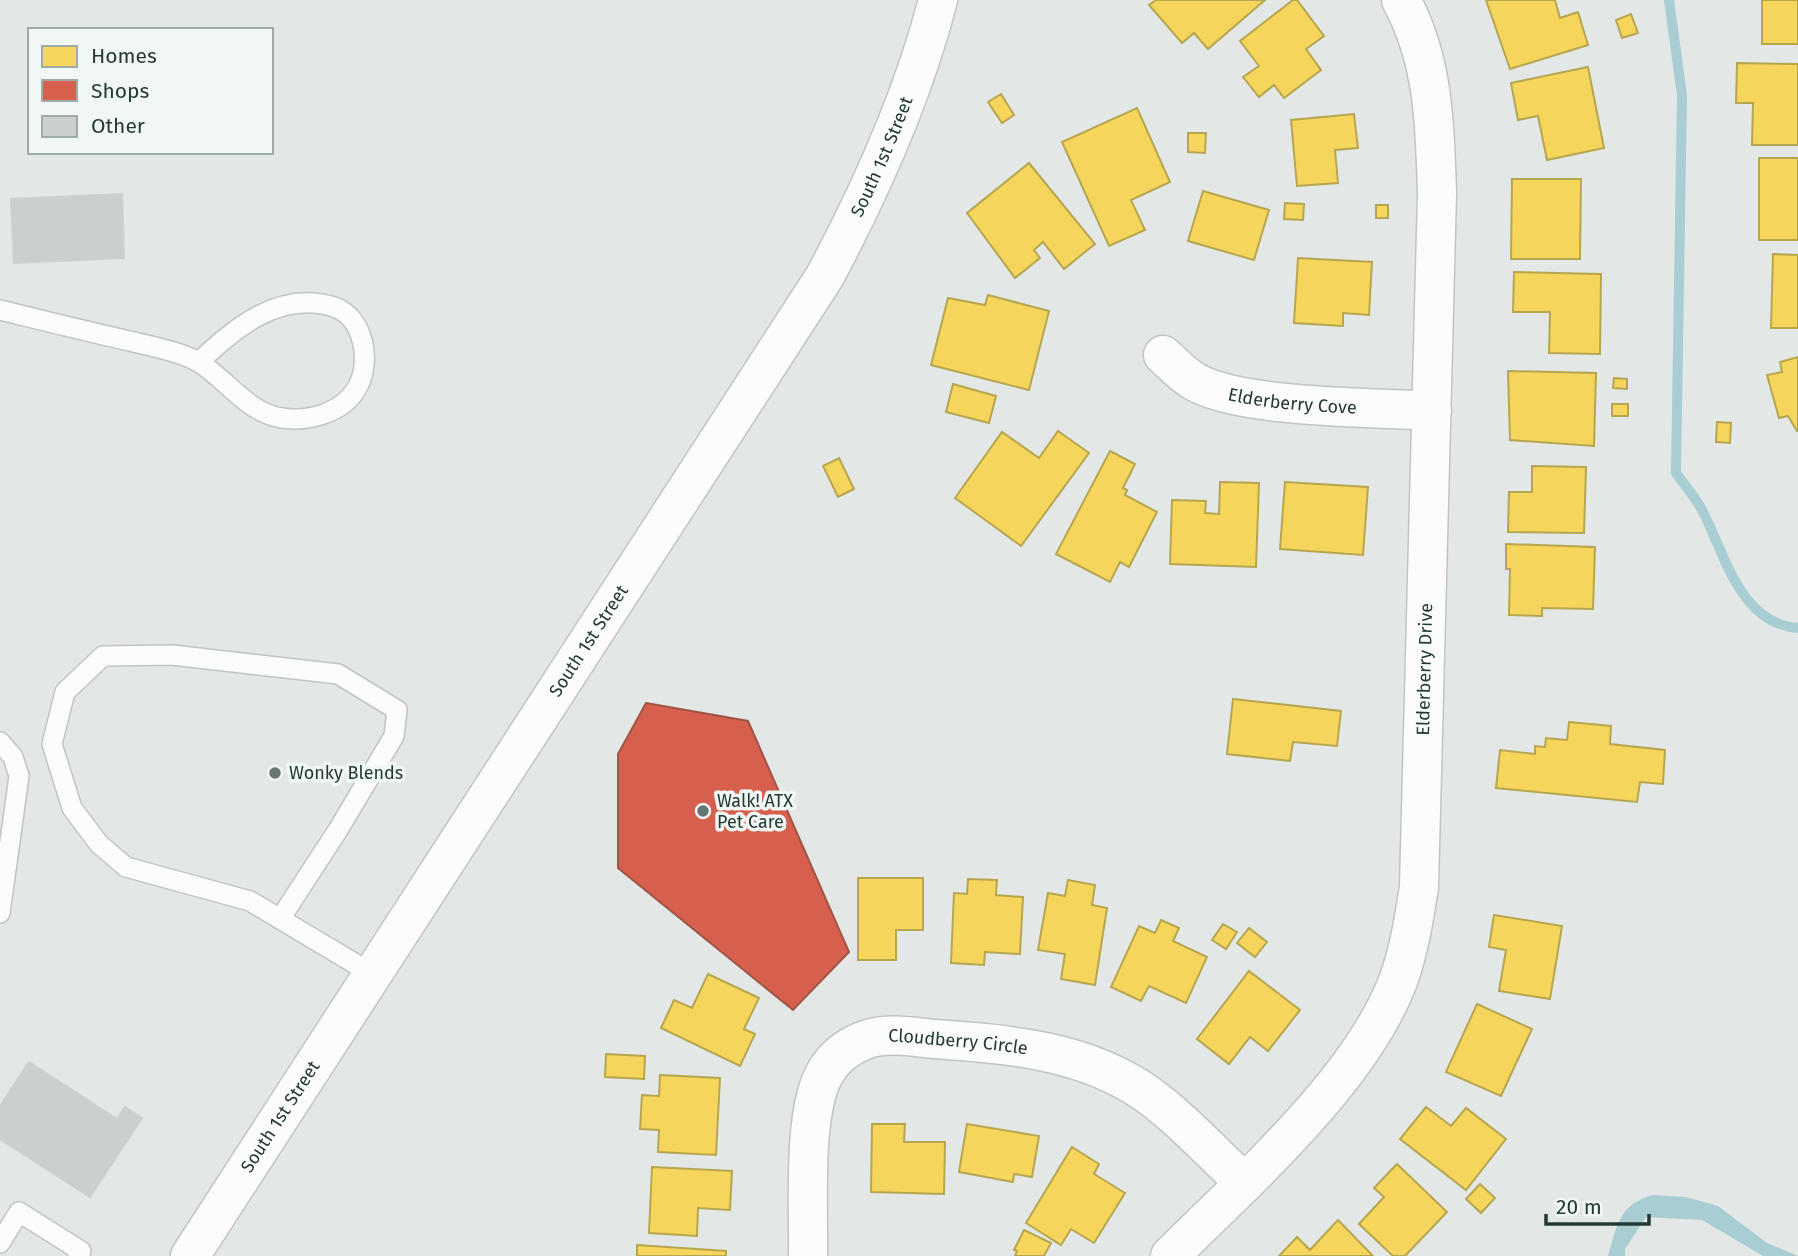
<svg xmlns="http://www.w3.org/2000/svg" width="1798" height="1256" font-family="'Fira Sans',sans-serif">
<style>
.water{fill:#a8cdd3}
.homes{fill:#f6d55c;stroke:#b7a650;stroke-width:2}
.shops{fill:#d6604d;stroke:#a05445;stroke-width:2}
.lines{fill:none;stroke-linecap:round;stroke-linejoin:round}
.stream{stroke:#a8cdd3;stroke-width:10}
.building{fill:#cbcfcd;stroke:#ccd1cf;stroke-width:2}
.lane-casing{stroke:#c0c5c3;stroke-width:22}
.street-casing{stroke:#c0c5c3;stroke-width:41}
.secondary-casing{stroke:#c0c6c3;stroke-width:41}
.lane{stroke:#fbfcfb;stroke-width:19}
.street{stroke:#fbfcfb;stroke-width:38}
.secondary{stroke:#fbfcfb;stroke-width:38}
.poi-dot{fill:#667672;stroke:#f1f7f4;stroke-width:2.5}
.labels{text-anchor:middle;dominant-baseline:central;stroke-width:7;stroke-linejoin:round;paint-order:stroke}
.street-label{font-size:18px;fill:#233933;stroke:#f1f7f4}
.poi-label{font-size:18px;fill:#233933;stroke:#f1f7f4;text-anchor:start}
</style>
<rect width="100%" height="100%" fill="#e3e8e6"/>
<path class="water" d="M1653,1195L1686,1197L1718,1206L1767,1243L1798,1256H1763L1702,1220L1646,1217L1625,1249V1256H1608C1617,1226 1619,1204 1653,1195Z"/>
<path class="homes" d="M1156,0H1265L1208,49L1194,33L1182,43L1149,5Z
M1293,0H1297L1324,36L1306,49L1321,70L1284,98L1274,85L1259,97L1243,77L1259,66L1240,41Z
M1486,0H1555L1560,18L1578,12L1588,45L1510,69Z
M1762,0H1798V44H1762Z
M1631,14L1638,33L1622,38L1616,20Z
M1737,63L1798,64V145H1752L1753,103H1736Z
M1588,67L1604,148L1547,160L1538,116L1518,120L1511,83Z
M1001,94L1014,115L1002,123L988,102Z
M1137,108L1170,182L1131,200L1145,230L1109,246L1062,142Z
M1354,114L1358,148L1335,150L1338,183L1297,186L1291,120Z
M1188,133H1206L1205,153L1188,152Z
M1759,158H1798V240H1759Z
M1029,163L1095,244L1064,269L1043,242L1034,250L1040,258L1015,278L967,213Z
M1512,179H1581L1580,259H1511Z
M1203,191L1269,210L1254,260L1188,241Z
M1285,203L1304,204L1303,220L1284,219Z
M1376,205H1388V218H1376Z
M1773,254L1798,255V328H1771Z
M1298,258L1372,262L1369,315L1343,313V326L1294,323Z
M1514,272L1601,274L1600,354L1549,353L1550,312H1513Z
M988,295L1049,311L1029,390L931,365L948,298L985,305Z
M1798,357V431H1797L1788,416L1779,418L1767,375L1782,372L1780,362Z
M1508,371L1596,373L1594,446L1510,440Z
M1614,378L1627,379V389L1613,388Z
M953,384L996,396L989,423L946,412Z
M1612,404H1628V416H1612Z
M1717,422L1731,423L1730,443L1716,442Z
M1058,431L1089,453L1021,546L955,498L1002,432L1039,458Z
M1110,451L1135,464L1123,488L1127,490L1125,495L1157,512L1129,567L1120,562L1110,582L1056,554Z
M839,458L854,489L838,497L823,466Z
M1532,466L1586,467L1584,533L1508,532L1509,492H1532Z
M1220,482L1259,483L1256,567L1170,564L1172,500L1206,501L1205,513L1219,514Z
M1285,482L1368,487L1363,555L1280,549Z
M1506,544L1595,547L1593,609L1542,608V616L1509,615L1510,569H1506Z
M1233,699L1341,711L1337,746L1293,742L1290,761L1227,754Z
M1569,722L1611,726L1610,744L1665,750L1663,784L1640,782L1637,802L1496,788L1500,750L1535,754V746L1545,747L1546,738L1567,740Z
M858,878H923V930H896V960H858Z
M968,879L997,880L996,895L1023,897L1020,954L985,952L984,965L951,963L954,893L967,894Z
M1068,880L1095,885L1092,905L1107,908L1095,985L1061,979L1065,954L1038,950L1048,893L1065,896Z
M681,888L707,909L696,923L669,901Z
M796,900L827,938L796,964L808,978L782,1000L739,947Z
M1494,915L1562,926L1550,999L1499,991L1506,950L1489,947Z
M1161,920L1179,928L1173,941L1207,957L1186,1003L1149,986L1141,1001L1111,987L1139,926L1155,933Z
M1223,924L1237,932L1226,949L1212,940Z
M1249,928L1267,942L1255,957L1237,943Z
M1249,971L1300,1010L1268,1051L1250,1037L1229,1064L1197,1039Z
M708,974L759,998L744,1029L755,1034L740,1066L661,1028L674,1000L692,1008Z
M1477,1004L1532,1029L1501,1096L1446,1072Z
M606,1054L645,1056L644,1079L605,1077Z
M660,1075L720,1078L716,1155L658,1152L659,1130L640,1129L642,1095L659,1096Z
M1426,1107L1451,1126L1466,1108L1506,1139L1466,1190L1400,1139Z
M872,1124H905L904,1142H945L944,1194L871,1192Z
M967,1124L1039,1136L1032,1177L1014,1174L1013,1182L959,1172Z
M1072,1147L1099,1164L1094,1174L1125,1193L1094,1243L1071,1229L1061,1245L1026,1223Z
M1397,1164L1447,1212L1405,1256H1393L1359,1224L1384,1197L1374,1188Z
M652,1167L732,1171L730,1210L698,1208L697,1236L649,1233Z
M1480,1184L1495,1198L1481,1213L1466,1199Z
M1338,1220L1373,1256H1279L1297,1237L1310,1250Z
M1024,1230L1051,1243L1044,1256H1015L1017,1251L1014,1250Z
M637,1245L726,1251V1256H637Z"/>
<path class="shops" d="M646,703L748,721L849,952L793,1010L618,868V754Z"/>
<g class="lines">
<path class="stream" d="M1669,0L1682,95L1676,473C1684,484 1694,496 1701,508C1724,551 1739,624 1798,628"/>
</g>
<path class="building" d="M122,194L124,258L14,263L11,199Z
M29,1062L117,1119L125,1107L142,1118L90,1197L0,1139V1106Z"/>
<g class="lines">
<g class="lane-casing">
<path id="lane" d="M0,310C45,321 89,332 134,342C154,347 182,352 200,363C227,380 248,413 282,418C308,422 343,413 357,388C372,362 364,317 334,307C280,290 234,328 199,362
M0,742L13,757L19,776L0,913
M280,919L338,830L394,736L397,710L338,674L172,655L103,656L65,692L52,744L72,808L99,844L126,867L250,901L374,975
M0,1243L19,1212L81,1251L78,1256"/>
</g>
<g class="street-casing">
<g id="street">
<path id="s1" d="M1163,355C1172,363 1181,373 1192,380C1237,409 1375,407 1432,411"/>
<path id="s2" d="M808,1256C809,1209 802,1112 825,1073C834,1057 849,1046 865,1040C886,1032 913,1037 934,1039C1007,1044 1085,1050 1147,1094C1182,1119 1213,1154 1245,1183"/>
<path id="s3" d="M1170,1256C1245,1181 1360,1081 1398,981C1409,951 1414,919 1419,887L1437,193C1435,126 1434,60 1401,0"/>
</g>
</g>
<g class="secondary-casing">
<g id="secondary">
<path id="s4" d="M190,1256L825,276C872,188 913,97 938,0"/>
</g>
</g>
<use href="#lane" class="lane"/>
<use href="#street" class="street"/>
<use href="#secondary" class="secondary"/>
</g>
<g class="poi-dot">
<circle cx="275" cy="773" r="7"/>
<circle cx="703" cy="811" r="7"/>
</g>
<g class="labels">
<g class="street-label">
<text stroke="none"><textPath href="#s4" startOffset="1300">South 1st Street</textPath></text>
<text stroke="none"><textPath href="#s1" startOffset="142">Elderberry Cove</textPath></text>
<text stroke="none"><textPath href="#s4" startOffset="733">South 1st Street</textPath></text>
<text stroke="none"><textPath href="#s3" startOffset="674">Elderberry Drive</textPath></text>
<text stroke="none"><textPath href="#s2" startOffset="332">Cloudberry Circle</textPath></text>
<text stroke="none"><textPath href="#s4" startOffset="166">South 1st Street</textPath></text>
</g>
<g class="poi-label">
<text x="289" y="773">Wonky Blends</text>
<text x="717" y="801">Walk! ATX<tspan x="717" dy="21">Pet Care</tspan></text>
</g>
</g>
<rect x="28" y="28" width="245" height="126" fill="#f1f7f4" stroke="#9faba7" stroke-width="2"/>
<rect x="42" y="46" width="35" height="21" fill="#f6d55c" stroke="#9faba7" stroke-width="2"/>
<text x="91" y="63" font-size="21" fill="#233933">Homes</text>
<rect x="42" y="80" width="35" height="21" fill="#d6604d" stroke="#9faba7" stroke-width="2"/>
<text x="91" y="98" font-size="21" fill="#233933">Shops</text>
<rect x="42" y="116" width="35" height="21" fill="#cbcfcd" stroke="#9faba7" stroke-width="2"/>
<text x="91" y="133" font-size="21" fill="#233933">Other</text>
<path d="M1546 1214v10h103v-10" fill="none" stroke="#233933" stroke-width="3.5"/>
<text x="1556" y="1214" font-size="21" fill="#233933" stroke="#f1f7f4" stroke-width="5" paint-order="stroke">20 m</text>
</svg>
